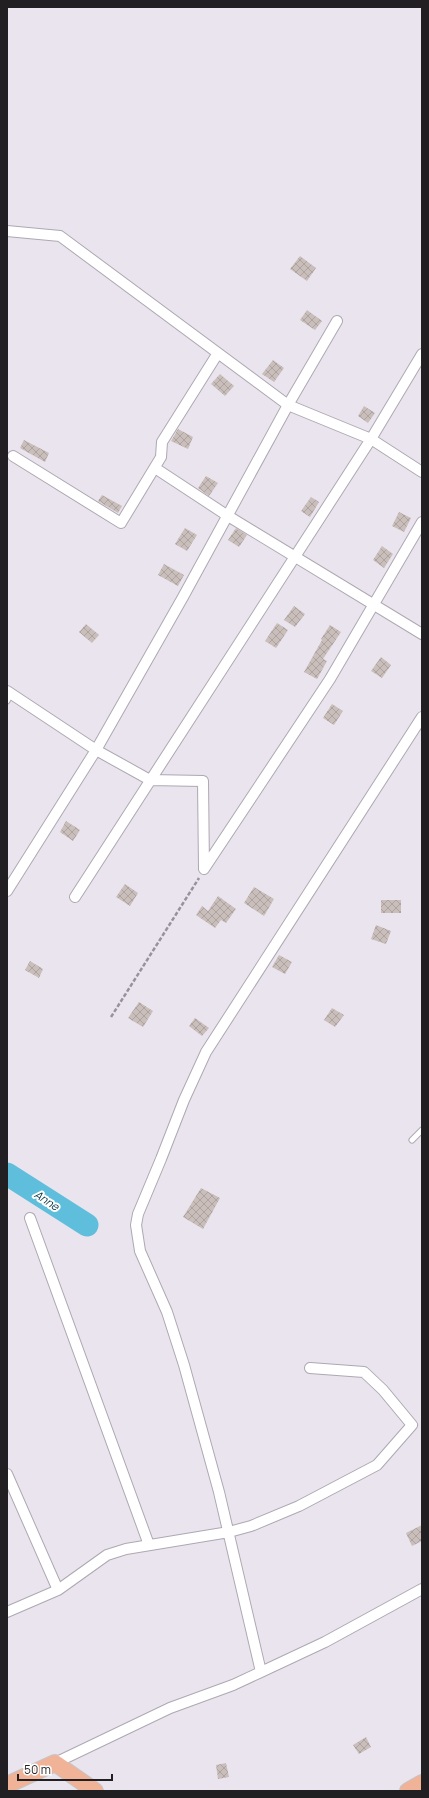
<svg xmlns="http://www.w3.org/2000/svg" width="429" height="1798" font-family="Manrope,sans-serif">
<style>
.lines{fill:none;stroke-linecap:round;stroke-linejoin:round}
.river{stroke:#5fbedc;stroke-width:23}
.building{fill:url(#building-cross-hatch)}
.lane-casing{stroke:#aea8b2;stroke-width:7}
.street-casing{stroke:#aea8b2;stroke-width:12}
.primary-casing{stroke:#c5c5c6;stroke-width:18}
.path{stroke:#97939a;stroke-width:2.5;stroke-dasharray:4 2;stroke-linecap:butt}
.lane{stroke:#fff;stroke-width:5}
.street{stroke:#fff;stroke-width:10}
.primary{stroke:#f1b397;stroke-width:16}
.labels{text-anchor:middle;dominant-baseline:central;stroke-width:4;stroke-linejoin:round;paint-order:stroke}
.water-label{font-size:11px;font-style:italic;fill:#01303c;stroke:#fff}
</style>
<defs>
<pattern id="building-cross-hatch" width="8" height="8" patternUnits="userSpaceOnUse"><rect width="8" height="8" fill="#cabeba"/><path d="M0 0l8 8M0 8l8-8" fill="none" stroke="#ada3a0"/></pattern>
</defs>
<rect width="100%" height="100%" fill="#eae4ee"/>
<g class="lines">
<path class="river" d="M7,1174L87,1225"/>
</g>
<path class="building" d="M300,256L316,268L307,281L290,269Z
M307,310L322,321L315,330L300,320Z
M273,360L284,368L274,382L262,374Z
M220,374L234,386L225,396L211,384Z
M364,406L375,413L368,423L358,416Z
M178,429L193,437L188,449L171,441Z
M24,440L49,453L45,462L20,448Z
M206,476L218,483L209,496L198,488Z
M102,495L122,506L118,513L98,501Z
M311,497L319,502L310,517L301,511Z
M399,512L411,518L404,532L392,526Z
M185,528L197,535L187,551L175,544Z
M236,528L247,535L239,547L228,540Z
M382,546L393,554L384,568L373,560Z
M164,564L184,575L178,586L158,575Z
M294,606L305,614L295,627L284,620Z
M277,623L288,630L276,648L265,641Z
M86,624L99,635L92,643L79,632Z
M330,625L341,632L323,659L327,661L317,679L304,672L322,640L321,639Z
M381,657L391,665L382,678L371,671Z
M332,704L343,711L334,725L323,718Z
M66,821L80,830L73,841L60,832Z
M125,884L138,893L130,906L116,897Z
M254,887L274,899L264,916L244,903Z
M218,896L236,909L226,923L221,920L215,928L196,915L202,906L208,911Z
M381,900H401V913H381Z
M376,925L391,931L386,944L371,939Z
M279,955L292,962L285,974L272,967Z
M30,961L43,969L39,978L25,970Z
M139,1002L153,1011L143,1027L128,1018Z
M332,1008L344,1015L335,1027L324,1020Z
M195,1018L209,1028L202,1036L189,1026Z
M201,1188L220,1198L203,1229L183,1217Z
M422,1525V1541L412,1546L406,1533Z
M366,1737L371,1747L359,1754L353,1745Z
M226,1763L229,1777L218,1779L216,1765Z"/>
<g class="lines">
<g class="lane-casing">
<path id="lane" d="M7,701L11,694
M412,1140L422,1130"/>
</g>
<g class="street-casing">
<path id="street" d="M7,231L60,236L288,405L371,439L422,472
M13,456L121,523L161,457L162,442L218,353
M155,468L228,516L422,634
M7,691L96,750L150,780L203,781L204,869
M204,869L330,679L422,522
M7,891L96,750L183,597L288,405L337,321
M75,897L371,439L422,354
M30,1218L149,1545
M7,1474L58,1590
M7,1612L58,1590L107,1555L126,1549L229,1532L251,1526L299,1506L377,1465L412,1425L383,1390L364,1372L310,1368
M261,1672L219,1492L184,1365L167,1312L140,1251L136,1225L138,1214L161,1159L184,1100L206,1052L422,717
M55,1763L170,1708L233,1685L261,1672L325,1642L422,1589"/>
</g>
<g class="primary-casing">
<path id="primary" d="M7,1785L55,1763L95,1791
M408,1791L422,1783"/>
</g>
<path class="path" d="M111,1017L199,878"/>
<use href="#lane" class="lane"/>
<use href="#street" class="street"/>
<use href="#primary" class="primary"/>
</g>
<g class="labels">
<g class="water-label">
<text transform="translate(47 1200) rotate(33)">Anne</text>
</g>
</g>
<rect width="429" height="1798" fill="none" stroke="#211f22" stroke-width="16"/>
<path d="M18 1774v6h94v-6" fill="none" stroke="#211f22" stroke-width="2"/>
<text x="24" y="1774" font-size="12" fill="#211f22" stroke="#ffffff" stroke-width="3" paint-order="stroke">50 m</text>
</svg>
